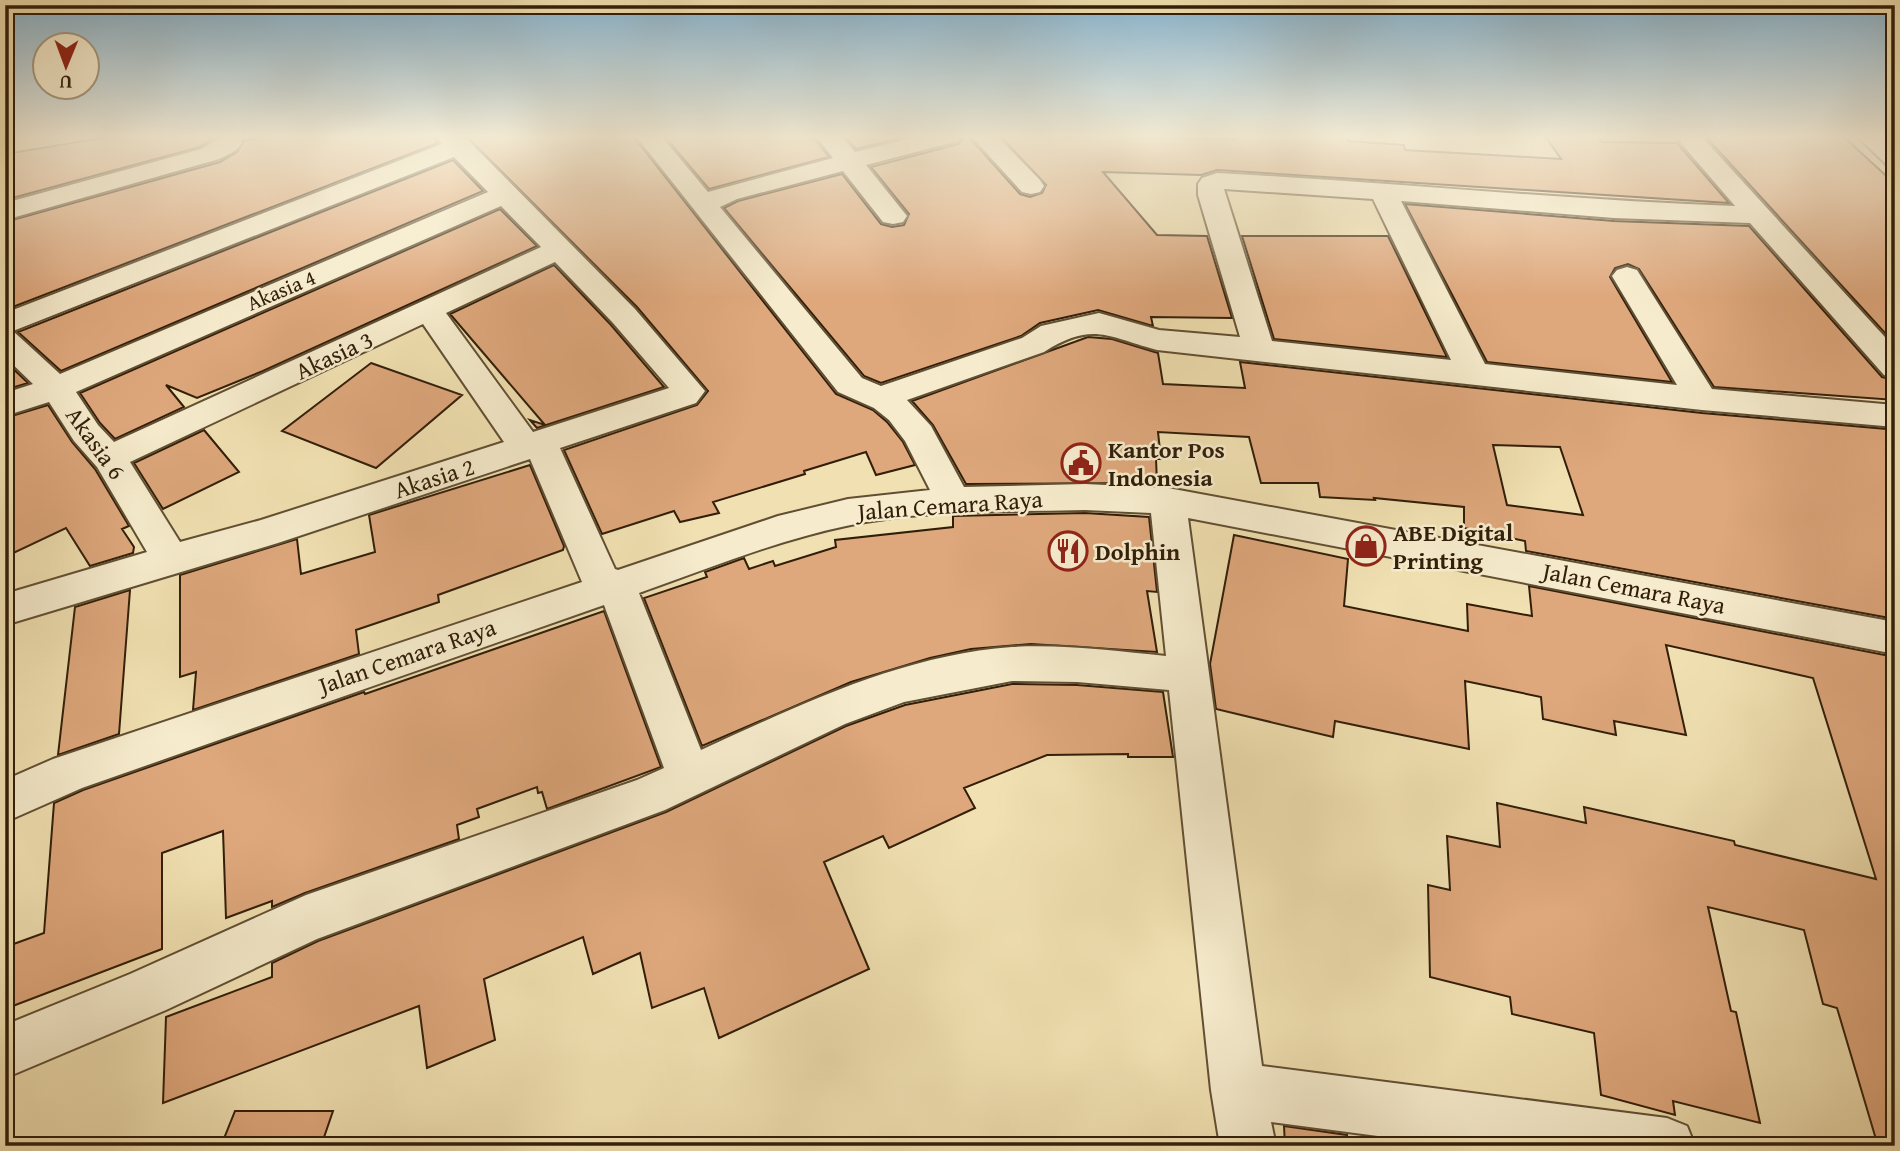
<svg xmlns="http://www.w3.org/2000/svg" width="1900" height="1151" font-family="'Gentium Book Plus',serif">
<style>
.building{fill:#dea77c;stroke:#311e09;stroke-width:2;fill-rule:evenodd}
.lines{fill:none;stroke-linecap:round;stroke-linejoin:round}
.minor-casing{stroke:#614f33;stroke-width:4}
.minor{fill:#f6eccd;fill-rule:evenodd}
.labels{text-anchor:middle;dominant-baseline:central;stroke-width:5;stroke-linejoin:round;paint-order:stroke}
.far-street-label{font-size:21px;fill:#311e09;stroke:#f6eccd}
.street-label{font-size:24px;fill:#311e09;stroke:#f6eccd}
.poi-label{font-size:24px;font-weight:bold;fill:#311e09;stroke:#f6eccd;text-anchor:start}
</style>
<rect width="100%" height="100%" fill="#f1e1b2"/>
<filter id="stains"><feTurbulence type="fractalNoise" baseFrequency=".00286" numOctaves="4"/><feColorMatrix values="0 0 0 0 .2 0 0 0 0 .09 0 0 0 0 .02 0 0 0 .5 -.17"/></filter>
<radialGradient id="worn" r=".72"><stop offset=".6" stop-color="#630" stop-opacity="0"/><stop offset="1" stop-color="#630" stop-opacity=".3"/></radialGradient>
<path class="building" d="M114,136H215L200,147L5,200V154Z
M269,136H433L438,143L5,310V222L220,162L237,152L244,141Z
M466,136H633L836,394L873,410L887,422L903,442L915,465L876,475L866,452L804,471L805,474L713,502L719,513L680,522L674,511L602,534L564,450L697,405L708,391L637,307Z
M664,136H813L829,157L709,189Z
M844,136H910L856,149Z
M964,136H968L1020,194L1030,197L1042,193L1046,185L1000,136L1236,139V136H1347L1348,141L1404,145L1405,150L1561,159L1545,136H1598L1602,142L1677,143L1729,203L1217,170L1201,175L1103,172L1157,235L1207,236L1232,318L1151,317L1153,326L1098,310L1040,323L1021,336L881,383L864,376L724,208L738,201L842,174L881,224L892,227L904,225L909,214L871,167L959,144Z
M1705,136H1843L1895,184V344Z
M453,160L483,191L61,371L18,332Z
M1405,204L1614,221L1749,226L1882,377L1895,380V400L1714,387L1639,269L1628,264L1615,268L1610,277L1672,382L1487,362Z
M500,209L537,246L263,371L197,398L166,385L184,407L115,439L100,423L80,393Z
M1242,236H1388L1447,357L1274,339Z
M554,265L611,325L664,387L537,428L530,420L545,425L450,314Z
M1088,337L1112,339L1158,353L1163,384L1245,388L1240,362L1702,413L1887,429L1895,442V619L1526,551L1525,541L1464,528V507L1374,498L1375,500L1320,497L1318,483H1261L1249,437L1158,432L1161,459H1156L1157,483L966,484L933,425L912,401ZM1493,445L1560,447L1583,515L1507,505Z
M5,361L28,383L5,390Z
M371,363L462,395L376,468L282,431Z
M48,405L72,442L95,469L129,526L122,529L134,547L133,553L90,566L66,528L5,557V418Z
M204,430L239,472L163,509L134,463Z
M530,465L564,546L563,550L438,595L439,602L356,630L359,654L193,710L196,672L180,677V575L297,539L301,574L375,552L369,515Z
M1085,513L1149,517L1157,592L1147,591L1157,652L1031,644L971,649L930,658L851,682L702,746L644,598L707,577L705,572L744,558L749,569L773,561L775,566L836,547L835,540L953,527V516Z
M1234,535L1348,559L1344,606L1468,631L1467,604L1532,616L1529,586L1895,657V1146H1878L1837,1008L1823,1004L1804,930L1708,907L1731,1011L1736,1012L1760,1123L1673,1101L1675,1115L1601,1095L1594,1033L1512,1014L1510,997L1430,977L1428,885L1450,890L1447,836L1500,847L1497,803L1586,823L1584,807L1734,841L1735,845L1876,879L1813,678L1666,645L1686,735L1614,721L1616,735L1543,719L1541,697L1465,681L1469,749L1335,721L1333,737L1216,709L1210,664Z
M130,590L119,734L58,755L75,607Z
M604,611L661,767L547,809L542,792L538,793L537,787L477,809L479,817L457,825L459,839L305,893L272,907V901L226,918L223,831L162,853V949L5,1009L8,946L44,933L54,803L83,790L364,692L365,694Z
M1012,684L1077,685L1163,692L1173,757H1128V754L1047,755L964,788L975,808L889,848L883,836L824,862L869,969L719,1038L704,988L652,1008L640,953L593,974L583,937L484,979L495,1040L427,1068L419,1006L163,1103L166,1017L272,977V963L318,941L666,812L846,726L905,705Z
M235,1111H333L321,1146H221Z
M1284,1126L1347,1135L1348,1146H1285Z"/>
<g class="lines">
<g class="minor-casing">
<path id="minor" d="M218,136H242C243,150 230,153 219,159L5,220V203L201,149L217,140Z
M436,136H462L469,141L635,309L705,391L696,403L560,448L615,569L618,570L778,516L848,499L930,490L905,441L889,420L874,408L838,392L636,136H661L708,192L833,158L816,136H841L855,152L920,136H961L958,141L866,165L907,216L903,222L893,224L883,222L843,171L737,199L720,207L862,378L881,386L1022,338L1041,326L1099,313L1159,330L1240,337L1198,195V184L1202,178L1217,173C1390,182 1562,200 1735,206L1675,136H1701L1895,348V378L1884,375L1750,223L1614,218L1401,201L1485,364L1677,385L1612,276L1617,270L1627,267L1637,270L1712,389L1895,405V427L1702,410L1157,350C1107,337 1093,321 1044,352L907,400L931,426L964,487L1085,484L1168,488L1895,622V654L1188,518L1262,1066L1667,1118L1687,1126L1695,1146H1454L1271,1122L1276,1146H1220L1211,1090L1169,690L1077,682L1012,681L904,702L845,724L665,810L317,939L166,1010L5,1078V1025L130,974L306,895L637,780L664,768L604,605L82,788L5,822V780L53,759L582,582L530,459L278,543L5,625V594L147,552L97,467L74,441L49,402L5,416V393L33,384L5,357V313L442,144ZM454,157L488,192L60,374L13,331ZM1224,189L1373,199L1451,360L1272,341ZM501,206L541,247L114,442L98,425L76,392ZM555,262L613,323L669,388L533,432L446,313ZM423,324L504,442L261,520L180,542L130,462ZM1085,510L1151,513L1166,656C1115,651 1063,644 1012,647C901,655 800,705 701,750L639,593C707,569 775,541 846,526C924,509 1006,512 1085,510Z
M971,136H997L1040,180L1044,186L1040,192L1031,194L1022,192Z
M1857,136H1884L1895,145V167L1886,164Z"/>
</g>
<use href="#minor" class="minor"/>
</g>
<linearGradient id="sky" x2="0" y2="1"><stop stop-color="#89b7d3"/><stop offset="0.46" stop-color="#f9f2dc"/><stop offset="1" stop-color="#f9f2dc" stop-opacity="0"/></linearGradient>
<rect width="1900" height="297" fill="url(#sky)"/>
<defs>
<g id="civic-ring" transform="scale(2.0125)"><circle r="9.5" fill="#f6eccd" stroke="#8f2418" stroke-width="1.5"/><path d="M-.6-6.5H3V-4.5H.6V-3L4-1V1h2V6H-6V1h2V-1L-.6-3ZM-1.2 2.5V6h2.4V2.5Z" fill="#8f2418"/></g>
<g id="shop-ring" transform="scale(2.0125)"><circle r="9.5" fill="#f6eccd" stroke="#8f2418" stroke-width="1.5"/><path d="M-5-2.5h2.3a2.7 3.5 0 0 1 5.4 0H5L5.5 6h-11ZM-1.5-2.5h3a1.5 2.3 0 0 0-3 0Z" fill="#8f2418"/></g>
<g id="restaurant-ring" transform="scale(2.0125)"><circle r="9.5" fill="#f6eccd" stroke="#8f2418" stroke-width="1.5"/><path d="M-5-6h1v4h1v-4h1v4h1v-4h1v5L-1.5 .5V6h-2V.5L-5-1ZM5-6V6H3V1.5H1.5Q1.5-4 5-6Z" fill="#8f2418"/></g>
</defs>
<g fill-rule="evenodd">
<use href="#civic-ring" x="1081" y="463"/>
<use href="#shop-ring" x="1366" y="546"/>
<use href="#restaurant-ring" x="1068" y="551"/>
</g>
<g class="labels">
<g class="far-street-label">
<text transform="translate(281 290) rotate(-23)">Akasia 4</text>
</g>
<g class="street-label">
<text transform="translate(334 355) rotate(-25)">Akasia 3</text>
<text transform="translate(96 443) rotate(54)">Akasia 6</text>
<text transform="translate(434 478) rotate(-18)">Akasia 2</text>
<text transform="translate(950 505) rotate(-4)">Jalan Cemara Raya</text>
<text transform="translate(1634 588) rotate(11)">Jalan Cemara Raya</text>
<text transform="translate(407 656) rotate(-19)">Jalan Cemara Raya</text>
</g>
<g class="poi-label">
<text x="1108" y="449">Kantor Pos<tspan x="1108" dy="28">Indonesia</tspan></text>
<text x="1393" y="532">ABE Digital<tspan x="1393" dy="28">Printing</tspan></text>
<text x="1095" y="551">Dolphin</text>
</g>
</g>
<rect width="1900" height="1151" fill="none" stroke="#f1e1b2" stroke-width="28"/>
<rect x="7" y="7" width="1886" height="1137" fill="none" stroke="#311e09" stroke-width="3.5"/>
<rect x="14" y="14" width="1872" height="1123" fill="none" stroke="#311e09" stroke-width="2"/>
<g transform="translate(66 66) rotate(181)"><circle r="33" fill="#f6eccd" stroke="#a79a7f" stroke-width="2"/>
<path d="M0-5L12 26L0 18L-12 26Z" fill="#8f2418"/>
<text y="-10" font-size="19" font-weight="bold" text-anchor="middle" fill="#311e09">U</text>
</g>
<rect width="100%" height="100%" filter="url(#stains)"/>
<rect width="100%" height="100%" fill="url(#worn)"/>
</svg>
